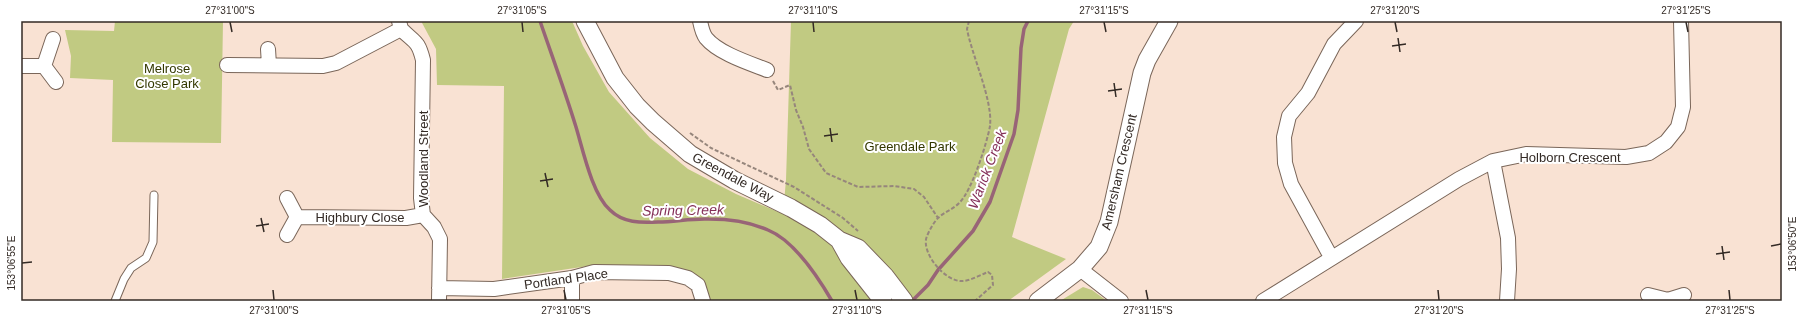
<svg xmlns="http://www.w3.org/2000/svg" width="1803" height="322" font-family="Arial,sans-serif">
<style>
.green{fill:#c1ca82}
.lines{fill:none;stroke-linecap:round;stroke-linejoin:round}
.stream{stroke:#986477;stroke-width:3.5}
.service-casing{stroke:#7a6659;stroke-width:9}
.minor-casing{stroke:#7a6659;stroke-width:16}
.tertiary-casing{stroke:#7a6659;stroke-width:19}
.path{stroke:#96867c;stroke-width:2;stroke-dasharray:4 2;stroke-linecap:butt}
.service{stroke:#fff;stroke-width:7}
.minor{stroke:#fff;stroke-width:14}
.tertiary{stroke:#fff;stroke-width:17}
.ticks{fill:none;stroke:#332a25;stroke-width:1.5}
.labels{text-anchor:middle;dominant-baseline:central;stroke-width:4;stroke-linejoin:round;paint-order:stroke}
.park-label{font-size:13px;fill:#333800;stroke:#fff}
.street-label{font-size:13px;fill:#332a25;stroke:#fff}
.water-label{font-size:14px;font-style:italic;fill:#842f58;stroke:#fff}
.neatline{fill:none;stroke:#332a25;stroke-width:1.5}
.ticks-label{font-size:10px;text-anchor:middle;fill:#332a25}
</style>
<rect width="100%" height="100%" fill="#f9e2d3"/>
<path class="green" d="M115,21H223L221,143L112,142L113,80L70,78L71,56L65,30L114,31Z
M421,21H572L583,46L609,92L650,138L688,169L736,194L783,214L786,180L791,21H1074L1069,29L1012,237L1066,259L1008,301H707L702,285L686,270L665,266L595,265L502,279L504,86L437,85L436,49Z
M1083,287L1092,290L1107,301H1060Z"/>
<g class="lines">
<path class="stream" d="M540,21C552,56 565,91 576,127C583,150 592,194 610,210C623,223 641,223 658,222C675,222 692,218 709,219C729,219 750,222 768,230C795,241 818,277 832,301
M912,301L928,285L938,270L973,231L990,202L1014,134L1018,110L1021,48L1024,29L1028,21"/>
<g class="service-casing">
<path id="service" d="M115,301L124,279L131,268L146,258L153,242L154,195"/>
</g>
<g class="minor-casing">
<path id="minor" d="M399,21L401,29C415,43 418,40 423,60L421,198L423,215L434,227L440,239L439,301
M700,21C701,26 703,34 706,38C718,53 749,63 767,70
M53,39L44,66L56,82
M268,49L269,65
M227,65L323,66L336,63L401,29
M21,66H44
M1493,161L1508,238L1509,269L1507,301
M297,217L406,218L423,215
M287,235L297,217L287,198
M1331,257L1291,184L1285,163L1284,137L1289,116L1308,93L1334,44L1356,21
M1080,269L1121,301
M439,288L494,289L572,278L594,272L669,273L688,278L698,285L703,301
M1648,295L1668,300L1684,295
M572,301V278
M1263,301L1459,179L1493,161L1526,154L1626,157L1649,153L1666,142L1678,127L1683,107L1681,21"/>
</g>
<g class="tertiary-casing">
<path id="tertiary" d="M585,21L615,78L637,106L653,122L690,154L734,180L791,208L820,225L839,240L858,248L885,276L904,301
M839,240L849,258L883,301
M1038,301L1080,269L1099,247L1109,222L1142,73L1147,60L1169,21"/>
</g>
<path class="path" d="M969,21L967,29C972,56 993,100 990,126C987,143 972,190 960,202C954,209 944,212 938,218C934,222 929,231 927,236C920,252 945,282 962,281C970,281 980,275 988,272L992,275L993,285L975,301
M773,81L778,90L790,85L796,110L803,127L809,149L826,173L858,187L894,186L914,189L924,197L938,218
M690,133L711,148L794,187L843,218L858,231"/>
<use href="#service" class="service"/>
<use href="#minor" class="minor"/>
<use href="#tertiary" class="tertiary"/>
</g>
<path class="ticks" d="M230,22L232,32M522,22L523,32M813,22L814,32M1104,22L1106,32M1395,22L1397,32M1686,22L1688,32M1398,38L1400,52M1392,46L1406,44M1114,83L1116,97M1108,91L1122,89M830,128L832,142M824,136L838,134M545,173L548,187M540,181L553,179M261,218L264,232M256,226L269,224M1722,246L1724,260M1771,246L1781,244M1716,254L1730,252M22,263L32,262M273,290L274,300M564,290L566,300M855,290L857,300M1146,290L1148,300M1438,290L1439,300M1729,290L1730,300"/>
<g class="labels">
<g class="park-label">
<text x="167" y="68">Melrose<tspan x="167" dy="15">Close Park</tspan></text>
<text x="910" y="146">Greendale Park</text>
</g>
<g class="street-label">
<text x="1570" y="157">Holborn Crescent</text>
<text transform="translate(423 159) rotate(-90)">Woodland Street</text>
<text transform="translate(1119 172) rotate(-77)">Amersham Crescent</text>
<text transform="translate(733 177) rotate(28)">Greendale Way</text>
<text x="360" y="217">Highbury Close</text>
<text transform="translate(566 279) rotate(-8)">Portland Place</text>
</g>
<g class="water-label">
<text transform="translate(987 169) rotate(-69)">Warick Creek</text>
<text transform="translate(683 210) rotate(-1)">Spring Creek</text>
</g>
</g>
<rect width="1803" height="322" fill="none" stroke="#ffffff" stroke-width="44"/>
<rect x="22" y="22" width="1759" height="278" class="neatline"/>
<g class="ticks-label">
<text x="230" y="14">27°31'00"S</text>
<text x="522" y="14">27°31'05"S</text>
<text x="813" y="14">27°31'10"S</text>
<text x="1104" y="14">27°31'15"S</text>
<text x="1395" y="14">27°31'20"S</text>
<text x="1686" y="14">27°31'25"S</text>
<text transform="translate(1792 244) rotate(-90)" y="4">153°06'50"E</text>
<text transform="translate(11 263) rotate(-90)" y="4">153°06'55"E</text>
<text x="274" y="314">27°31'00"S</text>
<text x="566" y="314">27°31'05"S</text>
<text x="857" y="314">27°31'10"S</text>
<text x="1148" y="314">27°31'15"S</text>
<text x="1439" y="314">27°31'20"S</text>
<text x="1730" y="314">27°31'25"S</text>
</g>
</svg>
